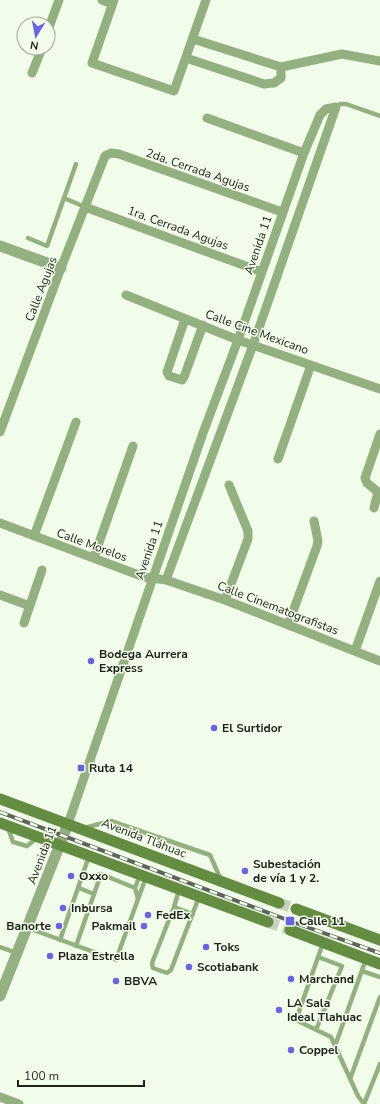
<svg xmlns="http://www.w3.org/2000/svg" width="380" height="1104" font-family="'Nunito Sans',sans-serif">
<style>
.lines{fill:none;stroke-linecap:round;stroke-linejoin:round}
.secondary-tunnel{stroke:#c8d0c1;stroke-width:11;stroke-dasharray:11 5.5;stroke-linecap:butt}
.service{stroke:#95b080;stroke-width:4.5}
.minor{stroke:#95b080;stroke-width:9}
.tertiary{stroke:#95b080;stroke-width:11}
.secondary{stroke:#658c43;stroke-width:11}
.rail-casing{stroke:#5e645b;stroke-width:4}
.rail{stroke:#f2fcea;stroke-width:2.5;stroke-dasharray:8;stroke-linecap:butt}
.poi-dot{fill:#6b63dd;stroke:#f2fcea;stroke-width:1.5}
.labels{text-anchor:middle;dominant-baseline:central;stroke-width:3;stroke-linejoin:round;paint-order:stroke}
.street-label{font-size:12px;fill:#1e221c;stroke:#f2fcea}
.poi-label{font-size:12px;font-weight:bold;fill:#1e221c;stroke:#f2fcea;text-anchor:start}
</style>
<rect width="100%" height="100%" fill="#f2fcea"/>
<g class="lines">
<path class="secondary-tunnel" d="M279,903L296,909
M268,922L290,930"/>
<path class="service" d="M336,107L340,104H346L380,116
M76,164L64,198L85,207
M28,238L47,246L64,198
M8,828L13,842L27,846L37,838
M84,828L111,821L210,855L221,880
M82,879L101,874
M79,888L94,894
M179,890L174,907L152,963L153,968L167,973L171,970L199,897
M138,899L135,888L140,875
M174,907L193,914
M28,928L116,960L146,877
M60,940L89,856
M323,943L296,1020L331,1037L358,1096L364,1104
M76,946L101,874L135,888
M0,947L17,953
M362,971L380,977
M316,1030L342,966L318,957
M335,1046L366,959
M350,1079L380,997
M364,1104L380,1064"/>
<path class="minor" d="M102,0L112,4
M114,0L92,63L174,91L206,0
M48,30L59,0
M186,58L264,84L274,83L281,78V67L193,39
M281,67L342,54L380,61
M32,73L42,48
M207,118L304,153
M85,207L262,272
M126,295L238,340L380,389
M185,319L167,372L169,376L182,380L184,377L203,325
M0,432L61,268L105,156L111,153L119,154L282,212
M278,459L311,365
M374,508L378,492L367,483L365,478L380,434
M0,523L144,577L166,580L225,600L380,661
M34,536L76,422
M94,557L133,446
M0,595L30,606
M225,600L248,539V531L229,485
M24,623L42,570
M288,625L317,546L318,541L314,521
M355,651L380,581
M68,824L203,433L238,340L304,153L320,115L326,109L336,107L253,345L166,580
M0,1097L19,1104"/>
<path class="tertiary" d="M0,246L61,268
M0,996L68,824"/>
<path class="secondary" d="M0,799L279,903
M0,823L268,922
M296,909L380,940
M290,930L380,964"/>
<g class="rail-casing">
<path id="rail" d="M0,812L290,921L380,953"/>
</g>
<use href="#rail" class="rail"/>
</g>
<g class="poi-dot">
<circle cx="91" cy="661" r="4"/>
<circle cx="214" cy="728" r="4"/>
<rect x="77" y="764" width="8" height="8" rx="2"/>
<circle cx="245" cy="871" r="4"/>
<circle cx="71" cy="876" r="4"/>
<circle cx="63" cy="908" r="4"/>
<circle cx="148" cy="915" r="4"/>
<rect x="285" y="916" width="10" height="10" rx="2"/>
<circle cx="59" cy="926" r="4"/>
<circle cx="144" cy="926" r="4"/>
<circle cx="206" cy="947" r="4"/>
<circle cx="50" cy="956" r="4"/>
<circle cx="189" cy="967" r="4"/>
<circle cx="291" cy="979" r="4"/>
<circle cx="116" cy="981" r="4"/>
<circle cx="279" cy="1010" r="4"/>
<circle cx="291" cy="1050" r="4"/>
</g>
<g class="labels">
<g class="street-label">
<text transform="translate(198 170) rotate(19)">2da. Cerrada Agujas</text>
<text transform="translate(178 228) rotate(20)">1ra. Cerrada Agujas</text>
<text transform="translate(258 245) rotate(-71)">Avenida 11</text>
<text transform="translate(41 289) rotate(-69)">Calle Agujas</text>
<text transform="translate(257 332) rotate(20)">Calle Cine Mexicano</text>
<text transform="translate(92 545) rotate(20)">Calle Morelos</text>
<text transform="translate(149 550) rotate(-71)">Avenida 11</text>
<text transform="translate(278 608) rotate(21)">Calle Cinematografistas</text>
<text transform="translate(144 838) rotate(21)">Avenida Tláhuac</text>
<text transform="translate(42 855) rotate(-69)">Avenida 11</text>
</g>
<g class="poi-label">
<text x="99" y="654">Bodega Aurrera<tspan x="99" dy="14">Express</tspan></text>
<text x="222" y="728">El Surtidor</text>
<text x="89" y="768">Ruta 14</text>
<text x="253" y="864">Subestación<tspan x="253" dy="14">de vía 1 y 2.</tspan></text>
<text x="79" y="876">Oxxo</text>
<text x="71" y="908">Inbursa</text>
<text x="156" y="915">FedEx</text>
<text x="299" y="921">Calle 11</text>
<text x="51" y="926" text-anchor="end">Banorte</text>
<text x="136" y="926" text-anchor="end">Pakmail</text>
<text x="214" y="947">Toks</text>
<text x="58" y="956">Plaza Estrella</text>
<text x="197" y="967">Scotiabank</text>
<text x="299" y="979">Marchand</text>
<text x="124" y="981">BBVA</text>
<text x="287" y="1003">LA Sala<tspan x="287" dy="14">Ideal Tlahuac</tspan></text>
<text x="299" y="1050">Coppel</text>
</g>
</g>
<g transform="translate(36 36) rotate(190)"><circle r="19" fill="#f2fcea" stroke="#9da598"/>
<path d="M0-3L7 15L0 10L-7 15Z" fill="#6b63dd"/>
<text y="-6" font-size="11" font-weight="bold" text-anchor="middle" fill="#1e221c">N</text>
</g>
<path d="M18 1080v6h126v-6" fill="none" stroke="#1e221c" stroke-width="2"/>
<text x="24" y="1080" font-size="12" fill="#1e221c" stroke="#f2fcea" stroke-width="3" paint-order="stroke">100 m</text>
</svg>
